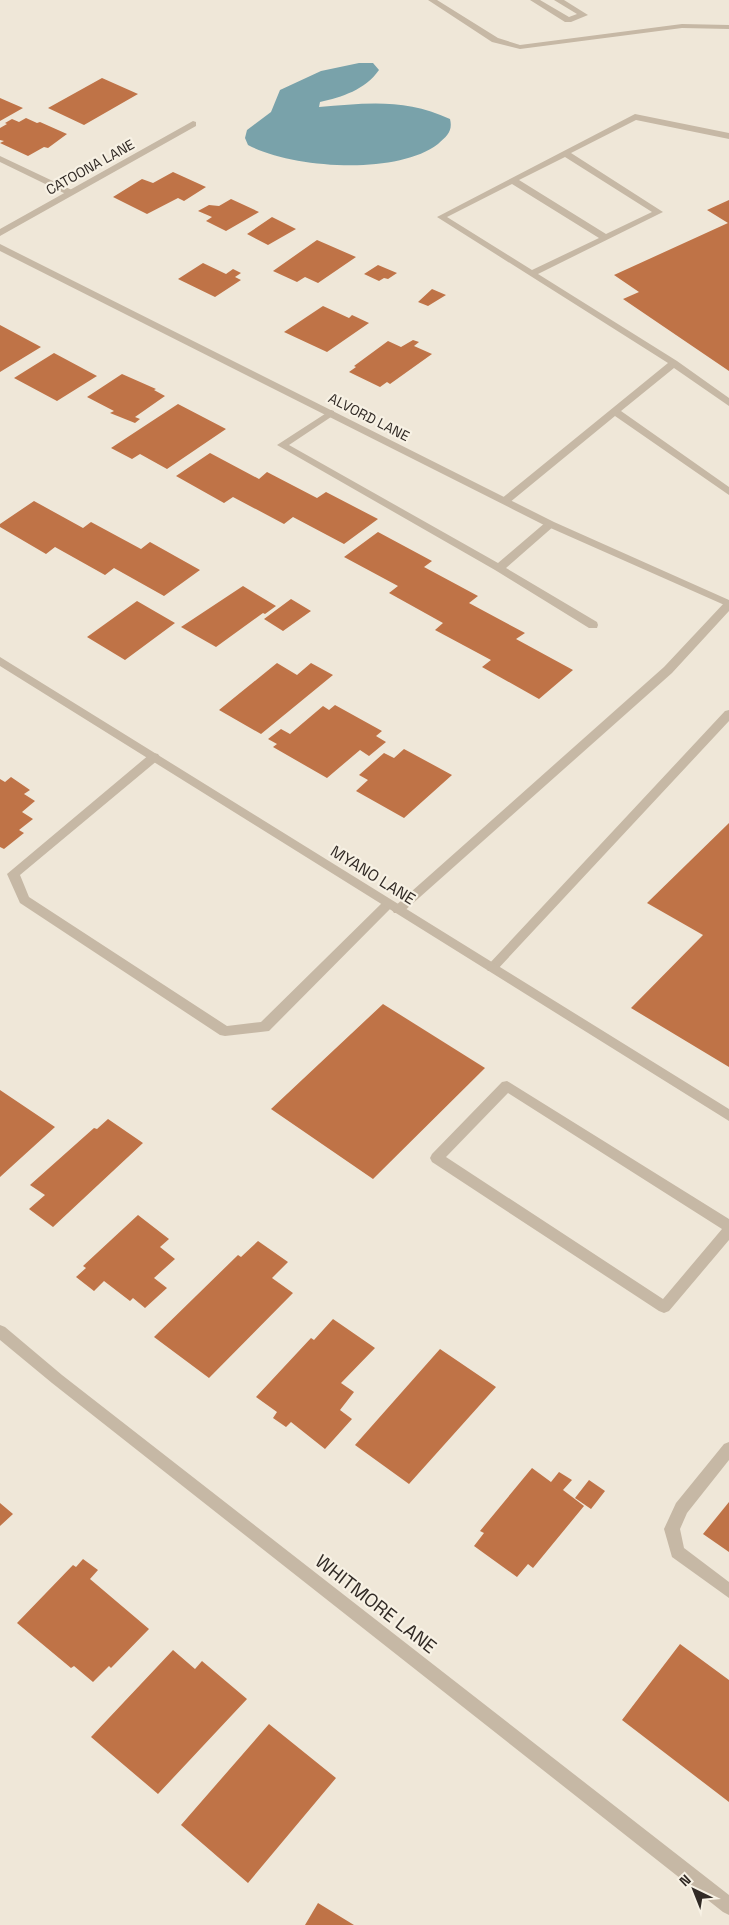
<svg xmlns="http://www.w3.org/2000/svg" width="729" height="1925" font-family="'Space Grotesk',sans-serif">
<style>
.water{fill:#79a2aa}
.building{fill:#bf7347}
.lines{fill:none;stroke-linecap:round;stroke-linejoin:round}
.service{fill:#c6b8a5;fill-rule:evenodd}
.minor{fill:#c6b8a5;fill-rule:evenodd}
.labels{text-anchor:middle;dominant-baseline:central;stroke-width:4.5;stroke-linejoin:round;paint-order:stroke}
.far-street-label{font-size:14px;fill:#322b26;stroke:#f7f1e4}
.street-label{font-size:16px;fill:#322b26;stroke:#f7f1e4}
.near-street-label{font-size:19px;fill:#322b26;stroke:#f7f1e4}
</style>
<rect width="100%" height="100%" fill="#efe7d8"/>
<path class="water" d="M359,63H373L379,70C365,90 342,97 320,102L319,107C366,103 405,98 450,119C453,131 447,136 438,144C396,176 292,168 248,145L245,138L247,130L271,112L280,90L321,71Z"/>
<path class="building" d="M102,78L138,94L84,125L48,108Z
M0,98L23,108L0,121Z
M26,118L37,123L40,122L67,134L48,148L44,147L28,156L0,143L4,141L0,140V128L7,124L5,123L12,119L19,122Z
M173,172L206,187L184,201L178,198L147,214L113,197L142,179L153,183Z
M231,199L259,212L226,231L206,221L212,217L198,211L209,205L219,206Z
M729,200V371L623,299L639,292L614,275L728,223L707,210Z
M272,217L296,229L268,245L247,234Z
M317,240L356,257L318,283L305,277L297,282L273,271Z
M203,263L226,274L233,269L241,273L235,277L241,280L215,297L178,279Z
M378,265L397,273L388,279L384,278L379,281L364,274Z
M432,289L446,295L428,306L418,302Z
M323,306L349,318L352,315L369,323L327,352L284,332Z
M0,325L41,347L0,372Z
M413,340L419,342L414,346L432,354L390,384L387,382L380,387L349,372L356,367L354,366L388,341L401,347Z
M54,353L97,376L57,401L14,378Z
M122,374L156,389L154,390L165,396L135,417L140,419L135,423L110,413L114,411L87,397Z
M178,404L226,429L167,469L140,454L132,459L111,448Z
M210,453L259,479L267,472L317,498L326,492L378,519L344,544L293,517L284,524L233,497L224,503L176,476Z
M34,501L83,528L91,522L141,549L150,542L200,570L164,596L114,568L105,575L55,547L46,554L0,527V524Z
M378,532L432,561L424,567L478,596L469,603L525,633L516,639L573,670L539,699L482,667L491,660L435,630L443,623L389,593L398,586L344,557Z
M243,586L276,606L265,614L263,613L216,647L181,627Z
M291,599L311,611L283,631L264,619Z
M137,601L175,623L125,660L87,637Z
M277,663L297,675L311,663L333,675L261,734L219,710Z
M335,705L382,731L376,736L386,742L369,756L360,750L327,778L273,747L277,744L268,739L281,729L290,734L323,706L329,710Z
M404,749L452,775L404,818L356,791L368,780L359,775L384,753L394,758Z
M11,777L30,790L24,794L35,801L22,812L33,819L19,830L24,833L4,849L0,847V779L5,782Z
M729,823V1067L631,1008L703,935L647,903Z
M383,1004L485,1068L373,1179L271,1109Z
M0,1090L55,1127L0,1177Z
M108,1119L143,1143L53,1227L29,1209L45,1195L30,1185L94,1128L97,1129Z
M138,1215L169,1239L160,1247L175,1259L154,1278L167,1288L145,1308L133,1298L130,1301L104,1281L94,1291L76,1277L86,1268L83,1266Z
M258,1241L288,1262L272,1278L293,1293L209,1378L154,1337L238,1255L241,1257Z
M333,1319L375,1348L341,1383L354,1392L340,1410L352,1419L325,1449L291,1422L286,1427L273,1418L277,1412L256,1397L311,1338L314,1340Z
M440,1349L496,1387L409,1484L355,1445Z
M532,1468L551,1482L559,1472L572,1480L563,1490L584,1506L533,1568L528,1564L517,1577L474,1546L484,1533L480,1531Z
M589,1480L605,1491L591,1509L575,1498Z
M729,1502V1552L703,1534Z
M0,1503L13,1514L0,1526Z
M83,1559L98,1570L90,1579L149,1629L111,1668L109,1666L93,1682L74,1666L71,1668L17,1623L73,1565L76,1567Z
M680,1644L729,1680V1802L622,1720Z
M173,1650L195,1669L202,1661L247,1699L158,1794L91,1737Z
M269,1724L336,1778L248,1883L181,1825Z
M318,1903L354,1925H305Z"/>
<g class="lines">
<path class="service" d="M428,0H437L498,38L520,45L682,24L729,25V29L682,28L520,49L492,42Z
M530,0H540L569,17L577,14L554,0H564L588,15L571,22H565Z
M635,114L729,133V139L636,120L571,153L663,212L538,274L677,361L729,398V406L674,368L621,411L729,487V495L615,416L509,503H501V499L668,363L437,217ZM565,157L652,212L606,234L519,180ZM512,184L599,238L532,270L447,217Z
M0,156L74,191L75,193L68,195L0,162Z
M331,410L334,411V415L289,445L498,563L546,522H554V526L506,568L597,622L598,625L597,628H589L495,570L277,445Z
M729,601V611L672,673L402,913H394L392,910L394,907L664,667L725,602Z
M729,710V721L496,971H488L486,968L488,965L725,711Z
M154,753L158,754L160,757L158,760L20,875L29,897L227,1026L261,1022L384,901H392L394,904L392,907L269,1031L225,1036L220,1035L20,903L7,874L150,754Z
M507,1081L729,1219V1240L669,1311L664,1313L659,1311L432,1162L430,1158L432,1154L502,1082ZM508,1093L722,1229L663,1299L446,1157Z
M729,1442V1460L687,1513L680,1529L684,1548L729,1582V1598L672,1557L664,1529L676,1503L724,1444Z"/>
<path class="minor" d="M193,121L196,122V126L0,236V229Z
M0,244L554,522L729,600V607L546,526L0,251Z
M0,657L729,1109V1121L0,666Z
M0,1325L5,1327L62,1375L729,1895V1915L723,1912L52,1383L0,1340Z"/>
</g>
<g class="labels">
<g class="far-street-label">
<text transform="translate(90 167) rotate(-29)">CATOONA LANE</text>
<text transform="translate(369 417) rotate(27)">ALVORD LANE</text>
</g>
<g class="street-label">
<text transform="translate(373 875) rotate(32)">MYANO LANE</text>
</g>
<g class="near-street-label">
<text transform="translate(376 1604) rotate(38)">WHITMORE LANE</text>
</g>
</g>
<g transform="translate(694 1890) rotate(317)" stroke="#f7f1e4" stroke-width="4" paint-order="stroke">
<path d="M0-4L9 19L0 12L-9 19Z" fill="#322b26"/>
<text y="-8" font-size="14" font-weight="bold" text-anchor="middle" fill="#322b26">N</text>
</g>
</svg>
